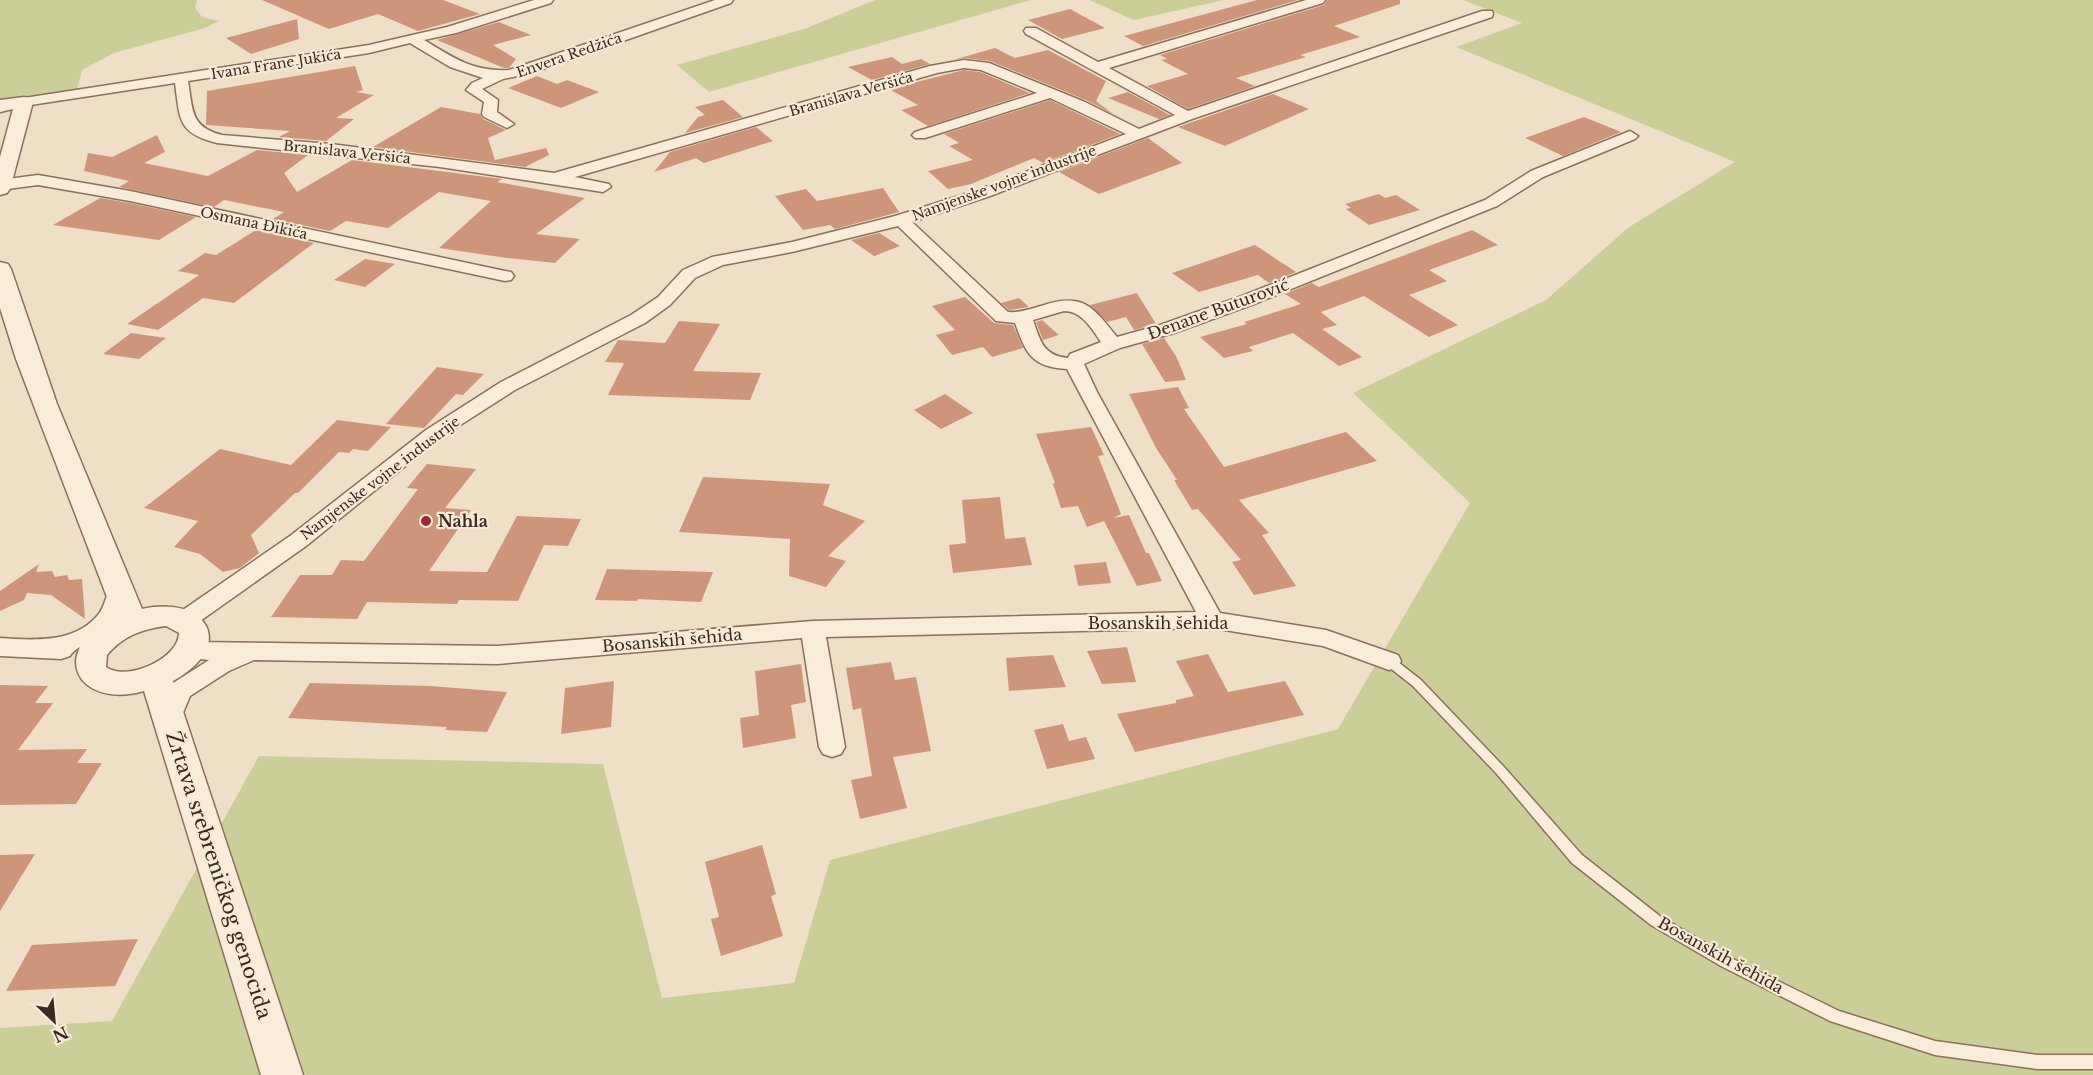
<svg xmlns="http://www.w3.org/2000/svg" width="2093" height="1075" font-family="'Libre Baskerville',serif">
<style>
.green{fill:#ccce99}
.building{fill:#cd967b}
.lines{fill:none;stroke-linecap:round;stroke-linejoin:round}
.service-casing{stroke:#8b705b;stroke-width:3}
.minor-casing{stroke:#8b705b;stroke-width:3}
.tertiary-casing{stroke:#8b705b;stroke-width:3}
.service{fill:#f9edda;fill-rule:evenodd}
.minor{fill:#f9edda;fill-rule:evenodd}
.tertiary{fill:#f9edda;fill-rule:evenodd}
.poi-dot{fill:#9b2a36;stroke:#f6ead6;stroke-width:2}
.labels{text-anchor:middle;dominant-baseline:central;stroke-width:4.5;stroke-linejoin:round;paint-order:stroke}
.far-street-label{font-size:14px;fill:#3b2a1f;stroke:#f6ead6}
.street-label{font-size:16px;fill:#3b2a1f;stroke:#f6ead6}
.poi-label{font-size:16px;font-weight:bold;fill:#3b2a1f;stroke:#f6ead6;text-anchor:start}
.near-street-label{font-size:20px;fill:#3b2a1f;stroke:#f6ead6}
</style>
<rect width="100%" height="100%" fill="#efdfc6"/>
<path class="green" d="M0,0H197L195,8L202,17L219,21L205,28L114,53L82,70L76,94L0,106Z
M875,0H1031L709,92L677,65L804,29Z
M1089,0H1224L1134,20Z
M1463,0H2093V1075H0V1028L112,1021L259,756L603,764L662,998L794,983L830,860L1338,729L1470,503L1353,393L1546,300L1629,227L1735,162L1456,47L1522,23Z"/>
<path class="building" d="M262,0H443L480,14L418,31L378,14L329,29Z
M1257,0H1298L1143,46L1124,36Z
M1327,0H1400V4L1334,26L1360,37L1300,55L1306,57L1236,78L1255,86L1188,109L1147,86L1188,74L1161,60L1167,59L1160,55L1324,5Z
M1070,9L1105,28L1062,39L1028,20Z
M297,19L299,39L251,54L226,38Z
M499,22L531,35L493,45L516,59L509,68H504L437,40Z
M995,48L1015,58L1048,50L1106,81L1096,101L1113,114L1086,100L990,61L964,58L953,60Z
M892,57L902,64L921,59L930,64L872,80L848,67Z
M355,66L363,90L356,92L374,95L336,118L354,119L326,141L279,137L290,131L206,125L207,91Z
M964,70L980,72L1030,93L928,126L901,110L918,105L889,89Z
M537,76L557,84L567,80L599,92L561,108L508,88Z
M1128,92L1170,115L1159,119L1108,98Z
M1273,94L1309,109L1225,146L1178,127Z
M723,100L743,117L685,133L698,117L705,115L695,107Z
M1050,100L1120,134L1043,163L1034,158L971,184L948,189L928,171L973,160L949,146L959,143L944,134Z
M441,107L480,114L483,119L506,130L488,138L495,160L546,148L549,155L525,167L373,147Z
M1584,117L1621,132L1563,156L1525,138Z
M756,127L773,141L704,163L696,158L654,172L670,152Z
M157,135L165,152L144,163L208,176L257,150L308,155L284,173L297,192L352,160L502,179L497,182L585,198L536,234L580,239L555,263L507,258L439,248L491,201L439,192L388,228L346,221L330,231L273,219L284,212L224,200L214,207L119,187L129,181L84,171L88,153L112,157Z
M1148,138L1182,163L1099,194L1059,172Z
M883,188L899,212L835,229L830,225L803,230L775,196L806,189L817,201Z
M1379,194L1385,198L1396,195L1420,210L1369,225L1346,209L1351,208L1345,204Z
M100,198L130,203L196,217L159,240L53,225Z
M256,230L314,243L234,303L203,298L158,330L127,324L199,275L178,271L205,253L216,255Z
M1472,230L1498,245L1429,270L1447,281L1409,295L1458,325L1429,337L1364,296L1321,312L1337,325L1322,329L1362,357L1339,366L1293,333L1249,347L1253,351L1224,358L1200,337L1247,324L1244,322L1301,304L1285,294L1312,283L1319,287Z
M879,233L900,246L874,256L851,240Z
M1255,245L1296,272L1269,283L1258,275L1199,292L1172,273Z
M365,259L395,264L365,287L334,280Z
M1137,293L1156,324L1134,330L1126,317L1107,322L1090,305Z
M965,297L994,323L1013,325L1023,348L992,357L983,347L952,355L936,335L955,330L932,306Z
M1019,298L1029,307L1009,310L1001,303Z
M1042,320L1059,335L1043,340L1036,322Z
M679,321L720,324L693,371L761,373L750,400L608,395L624,363L605,362L618,340L665,343Z
M131,333L166,338L139,359L103,354Z
M1164,338L1177,358L1186,380L1165,382L1142,344Z
M437,367L484,374L463,395L456,394L424,428L386,424Z
M1178,387L1189,408L1184,409L1224,467L1346,432L1377,461L1239,500L1269,533L1262,535L1296,586L1254,595L1232,562L1241,560L1198,509L1192,510L1174,480H1177L1156,448L1129,394Z
M945,394L973,413L941,429L914,410Z
M337,420L391,427L368,451L353,449L349,453L339,452L298,493H295L251,535L259,553L240,568L223,572L200,554L174,547L198,521L144,508L220,449L291,465Z
M1091,427L1104,455L1098,456L1121,514L1113,518L1129,515L1146,553H1149L1162,581L1137,586L1104,521L1087,527L1078,506L1061,508L1053,484L1055,483L1036,434Z
M427,464L476,469L445,508L471,510L429,571L487,572L517,516L581,519L568,546L544,545L518,601L459,600L457,604L367,602L357,619L271,617L300,575H332L341,560L364,561L418,489L407,488Z
M703,477L830,484L823,505L865,521L828,556L846,561L826,587L789,576L790,539L679,532Z
M1000,497L1005,539L1025,537L1032,565L953,573L949,545L966,543L962,500Z
M1106,562L1111,583L1078,586L1074,565Z
M39,564L36,572L52,571L55,577L67,575L69,580L82,579L85,619L51,595L27,593L24,600L0,611V591Z
M607,569L713,572L701,602L638,599L637,601L595,600Z
M1127,647L1136,682L1102,684L1087,651Z
M1208,654L1228,692L1285,681L1304,715L1135,752L1117,714L1176,703V700L1194,696L1176,661Z
M1053,655L1066,687L1009,691L1006,658Z
M891,662L895,680L916,677L931,751L893,757L907,808L860,819L851,780L872,776L861,708L853,710L846,668Z
M801,664L806,702L791,705L796,738L743,748L740,718L759,715L755,671Z
M614,681L611,727L561,734L565,688Z
M310,683L430,686L507,692L487,732L445,730L447,727L288,718Z
M0,685L48,686L35,703H53L18,750L87,749L77,763H102L76,804L0,805Z
M1063,724L1069,741L1086,737L1095,759L1047,769L1034,730Z
M762,845L776,894L771,896L783,936L721,956L711,919L719,917L705,862Z
M35,854L0,911V855Z
M138,939L115,986L6,991L32,945Z"/>
<g class="lines">
<g class="service-casing">
<path id="service" d="M1389,657L1393,658L1421,680L1504,767L1582,855L1661,917L1731,958L1839,1011L1935,1041L2037,1055H2093V1069H2037L1935,1055L1830,1021L1721,966L1651,925L1572,863L1496,773L1413,686L1385,664L1383,661L1385,658Z"/>
</g>
<g class="minor-casing">
<path id="minor" d="M534,0H553L551,3L456,33L424,40C454,58 473,72 509,70L715,0H733L731,3L532,73L503,79L482,89L498,100L497,112L514,124L507,128L484,117L482,114L484,102L466,90L472,83L483,78L450,67L410,43L369,53L188,81C193,110 190,127 222,135L331,144L554,173L930,66L964,60L989,63L1085,102L1139,129L1175,115L1026,34L1024,31L1026,28H1036L1098,62L1306,0H1325L1323,3L1109,68L1188,111L1482,11H1492L1493,14L1492,17L1192,119L990,196L912,222L1008,312C1020,313 1030,309 1041,306C1083,292 1092,306 1117,337L1160,325L1242,296L1485,200L1531,171L1625,133L1630,131L1638,136L1635,139L1543,177L1497,206L1254,304L1174,333L1120,348L1084,364L1097,392L1220,613L1326,630L1398,655L1401,661L1398,667L1389,670L1323,646L1212,628L826,637L845,747L841,754L832,757L823,754L819,747L802,638L497,664L254,660L229,671L190,696L178,725L169,728L160,725L156,718L170,685L209,660L181,657L178,651L181,645L190,642L497,646L813,621L1196,612L1067,369C1032,367 1026,354 1015,323L996,321L898,226L792,252L723,265L695,278L670,305L645,323L515,390L440,438L306,546L193,626L185,628L177,626L173,620L177,614L290,536L426,430L501,382L631,315L658,297L683,270L712,257L792,242L895,216L978,190L1126,134L1050,98L925,138H915L912,135L915,132L1037,93L981,70L964,68L937,73L575,177L609,184L611,187L603,192L440,167L217,143C177,133 180,119 175,83L24,106L17,102L24,98L369,45L447,27ZM1064,311C1082,311 1092,329 1101,342L1070,354L1068,358C1043,356 1040,340 1033,320Z
M38,175L130,191L505,271L511,272L514,276L511,280L505,281L130,201L38,185L0,190V180Z
M120,582L128,584L132,590C126,605 123,621 110,632C98,642 77,644 70,656L61,659L0,656V638C33,640 74,644 98,615C105,607 106,594 112,584Z"/>
</g>
<g class="tertiary-casing">
<path id="tertiary" d="M24,97L30,98L33,102L10,189L7,193L0,195V157L13,109L0,112V100Z
M0,262L8,264L11,269L57,404L142,609C207,595 238,645 173,681L303,1075H261L144,691C77,710 46,650 115,618L16,359L0,308ZM166,626L179,633C179,659 126,682 106,667L107,655C123,636 142,629 166,626Z"/>
</g>
<use href="#service" class="service"/>
<use href="#minor" class="minor"/>
<use href="#tertiary" class="tertiary"/>
</g>
<circle class="poi-dot" cx="426" cy="521" r="6"/>
<g class="labels">
<g class="far-street-label">
<text transform="translate(569 55) rotate(-19)">Envera Redžića</text>
<text transform="translate(276 64) rotate(-9)">Ivana Frane Jukića</text>
<text transform="translate(851 94) rotate(-16)">Branislava Veršića</text>
<text transform="translate(347 152) rotate(6)">Branislava Veršića</text>
<text transform="translate(1004 183) rotate(-20)">Namjenske vojne industrije</text>
<text transform="translate(254 223) rotate(12)">Osmana Đikića</text>
<text transform="translate(380 478) rotate(-37)">Namjenske vojne industrije</text>
</g>
<g class="street-label">
<text transform="translate(1218 309) rotate(-20)">Đenane Buturović</text>
<text x="1158" y="623">Bosanskih šehida</text>
<text transform="translate(672 640) rotate(-5)">Bosanskih šehida</text>
<text transform="translate(1721 955) rotate(29)">Bosanskih šehida</text>
</g>
<g class="poi-label">
<text x="438" y="521">Nahla</text>
</g>
<g class="near-street-label">
<text transform="translate(219 875) rotate(72)">Žrtava srebreničkog genocida</text>
</g>
</g>
<g transform="translate(54 1021) rotate(154)" stroke="#f6ead6" stroke-width="4.5" paint-order="stroke">
<path d="M0-4.5L10 22L0 15L-10 22Z" fill="#3b2a1f"/>
<text y="-9" font-size="16" font-weight="bold" text-anchor="middle" fill="#3b2a1f">N</text>
</g>
</svg>
